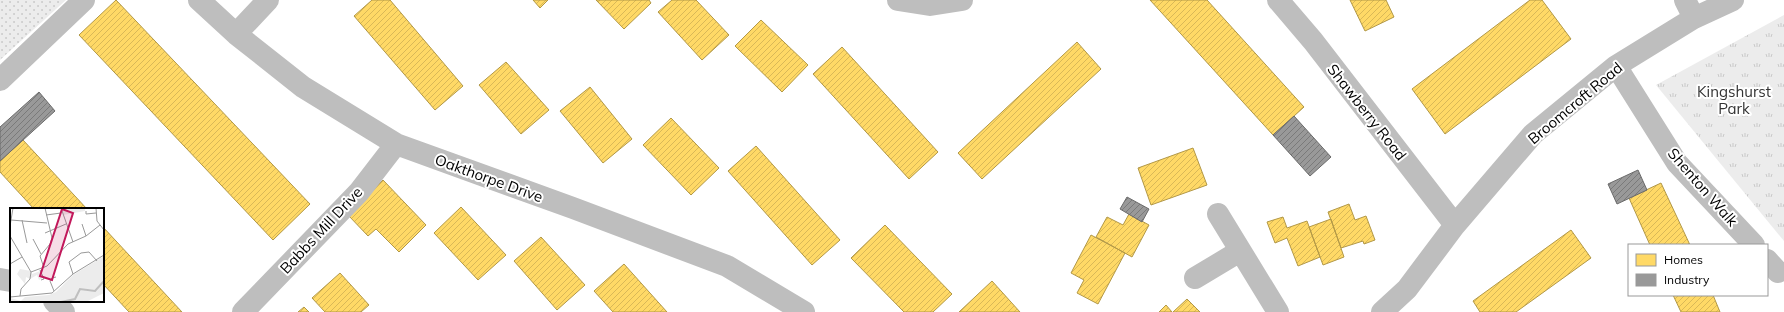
<svg xmlns="http://www.w3.org/2000/svg" width="1784" height="312" font-family="Mulish,sans-serif">
<style>
.grass{fill:url(#grass-dots)}
.park{fill:url(#park-tufts)}
.homes{fill:url(#homes-hatch);stroke:#b29847}
.industry{fill:url(#industry-hatch);stroke:#6b6b6b}
.lines{fill:none;stroke-linecap:round;stroke-linejoin:round}
.minor{stroke:#bebebe;stroke-width:22}
.labels{text-anchor:middle;dominant-baseline:central;stroke-width:4;stroke-linejoin:round;paint-order:stroke}
.park-label{font-size:15px;fill:#333;stroke:#fff}
.street-label{font-size:15px;fill:#000;stroke:#fff}
.inset-river{fill:none;stroke:#bfbfbf;stroke-width:2}
.inset-road{fill:none;stroke:#999;stroke-width:1}
.view{fill:#c2185b;fill-opacity:0.15;stroke:#c2185b;stroke-width:2}
.inset-edge{fill:none;stroke:#000;stroke-width:2}
</style>
<defs>
<pattern id="grass-dots" width="8" height="8" patternUnits="userSpaceOnUse"><rect width="8" height="8" fill="#ececec"/><path d="M2 2h.1M6 6h.1" fill="none" stroke="#c9c9c9" stroke-width="1.8" stroke-linecap="round"/></pattern>
<pattern id="park-tufts" width="24" height="20" patternUnits="userSpaceOnUse"><rect width="24" height="20" fill="#ececec"/><path d="M3 7l-1-3M5 7V3M7 7l1-3M15 17l-1-3M17 17v-4M19 17l1-3" fill="none" stroke="#c9c9c9"/></pattern>
<pattern id="homes-hatch" width="6" height="6" patternUnits="userSpaceOnUse"><rect width="6" height="6" fill="#ffd966"/><path d="M-1 1l2-2M0 6l6-6M5 7l2-2" fill="none" stroke="#d9b857"/></pattern>
<pattern id="industry-hatch" width="6" height="6" patternUnits="userSpaceOnUse"><rect width="6" height="6" fill="#999"/><path d="M-1 1l2-2M0 6l6-6M5 7l2-2" fill="none" stroke="#7a7a7a"/></pattern>
</defs>
<rect width="100%" height="100%" fill="#fff"/>
<path class="grass" d="M0,0H66L0,60Z"/>
<path class="park" d="M1784,15V241L1656,85Z"/>
<path class="homes" d="M116,0L310,204L273,240L79,35Z
M372,0H390L463,86L435,110L354,16Z
M533,0H548L540,8Z
M596,0H649L651,3L624,29Z
M672,0H696L729,35L702,60L658,12Z
M1150,0H1207L1304,107L1273,135Z
M1350,0H1386L1394,17L1365,31Z
M1530,0H1542L1571,39L1445,134L1412,89Z
M761,20L808,65L782,92L735,46Z
M1077,42L1101,69L982,179L958,153Z
M842,47L938,152L909,179L813,74Z
M506,62L549,110L521,134L479,85Z
M590,87L632,139L603,163L560,111Z
M671,118L719,168L691,195L643,145Z
M23,140L87,209H34L0,172V161Z
M756,146L840,240L812,265L728,171Z
M1193,148L1207,185L1151,205L1138,168Z
M383,180L426,225L399,252L376,229L368,236L348,215Z
M1661,183L1690,245H1650L1629,198Z
M1349,204L1355,220L1366,216L1375,240L1364,244L1363,241L1341,248L1328,212Z
M461,207L506,255L478,280L434,233Z
M1129,214L1149,225L1132,257L1096,237L1107,217L1123,225Z
M1283,217L1287,228L1307,221L1320,257L1298,266L1287,238L1275,243L1267,222Z
M1331,219L1344,257L1323,265L1309,227Z
M885,225L952,294L933,312H904L851,258Z
M103,227L182,312H129L103,284Z
M1571,230L1591,258L1516,312H1480L1473,301Z
M1091,235L1125,253L1098,304L1077,293L1084,280L1071,273Z
M541,237L585,285L557,310L514,261Z
M624,264L667,312H613L594,291Z
M340,273L369,305L361,312H325L312,298Z
M992,281L1020,312H959Z
M1673,295H1713L1720,312H1681Z
M1187,299L1200,312H1173Z
M1166,305L1172,312H1159Z
M304,307L309,312H298Z"/>
<path class="industry" d="M39,92L55,111L0,161V127Z
M1294,116L1331,157L1310,176L1273,135Z
M1638,170L1647,190L1617,204L1608,184Z
M1127,197L1149,209L1142,222L1120,209Z"/>
<g class="lines">
<path class="minor" d="M199,0L236,34L303,87L396,144L573,208L727,266L804,312
M898,0L930,5L962,0
M1278,0L1313,41L1455,225
M1685,0L1694,18
M236,34L268,0
M1616,66L1677,163L1754,245
M0,80L84,0
M1218,214L1278,312
M1767,260L1778,272
M1195,278L1240,251
M0,279L11,281
M54,301L64,312
M243,312L359,192L396,144
M1382,312L1407,289L1455,225L1533,134L1616,66L1694,18L1733,0"/>
</g>
<g class="labels">
<g class="park-label">
<text x="1734" y="91">Kingshurst<tspan x="1734" dy="17">Park</tspan></text>
</g>
<g class="street-label">
<text transform="translate(1575 103) rotate(-40)">Broomcroft Road</text>
<text transform="translate(1367 112) rotate(52)">Shawberry Road</text>
<text transform="translate(489 178) rotate(20)">Oakthorpe Drive</text>
<text transform="translate(1703 187) rotate(49)">Shenton Walk</text>
<text transform="translate(321 230) rotate(-47)">Babbs Mill Drive</text>
</g>
</g>
<g transform="translate(10 208)">
<rect width="94" height="94" fill="#fff"/>
<path d="M10,61L21,63L22,66L30,63L33,70L29,72L27,67L20,71L16,69L15,76L7,66Z" fill="#ececec"/>
<path d="M52,0H75V3L53,7ZM94,48V85L76,94H0V90L11,93L15,89L39,87L46,84L63,67Z" fill="#ececec"/>
<path class="inset-river" d="M51,94L65,91L70,81L85,83L94,73"/>
<path class="inset-road" d="M51,0L63,34M86,0L87,13L94,22M76,3V6L86,5M36,7L51,5M1,12L37,15M12,12L17,35M72,16L76,28M0,18L3,0M35,25L56,16M0,28L21,64L20,71L11,81L10,88M23,31L31,46M0,56L12,49M34,60L30,48L40,36L42,30L35,0M30,62L34,71L31,72M21,64L37,58L58,36L76,28L90,17M63,66L59,54L71,45L79,44L87,53M44,83L40,73L42,70L46,69M0,89L42,85L63,66L94,47"/>
<path class="view" d="M52,1L63,5L42,72L30,68Z"/>
<rect width="94" height="94" class="inset-edge"/>
</g>
<rect x="1628" y="244" width="140" height="52" fill="#ffffff" stroke="#999999"/>
<rect x="1636" y="254" width="20" height="12" fill="#ffd966" stroke="#999999"/>
<text x="1664" y="264" font-size="12" fill="#000000">Homes</text>
<rect x="1636" y="274" width="20" height="12" fill="#999999" stroke="#999999"/>
<text x="1664" y="284" font-size="12" fill="#000000">Industry</text>
</svg>
